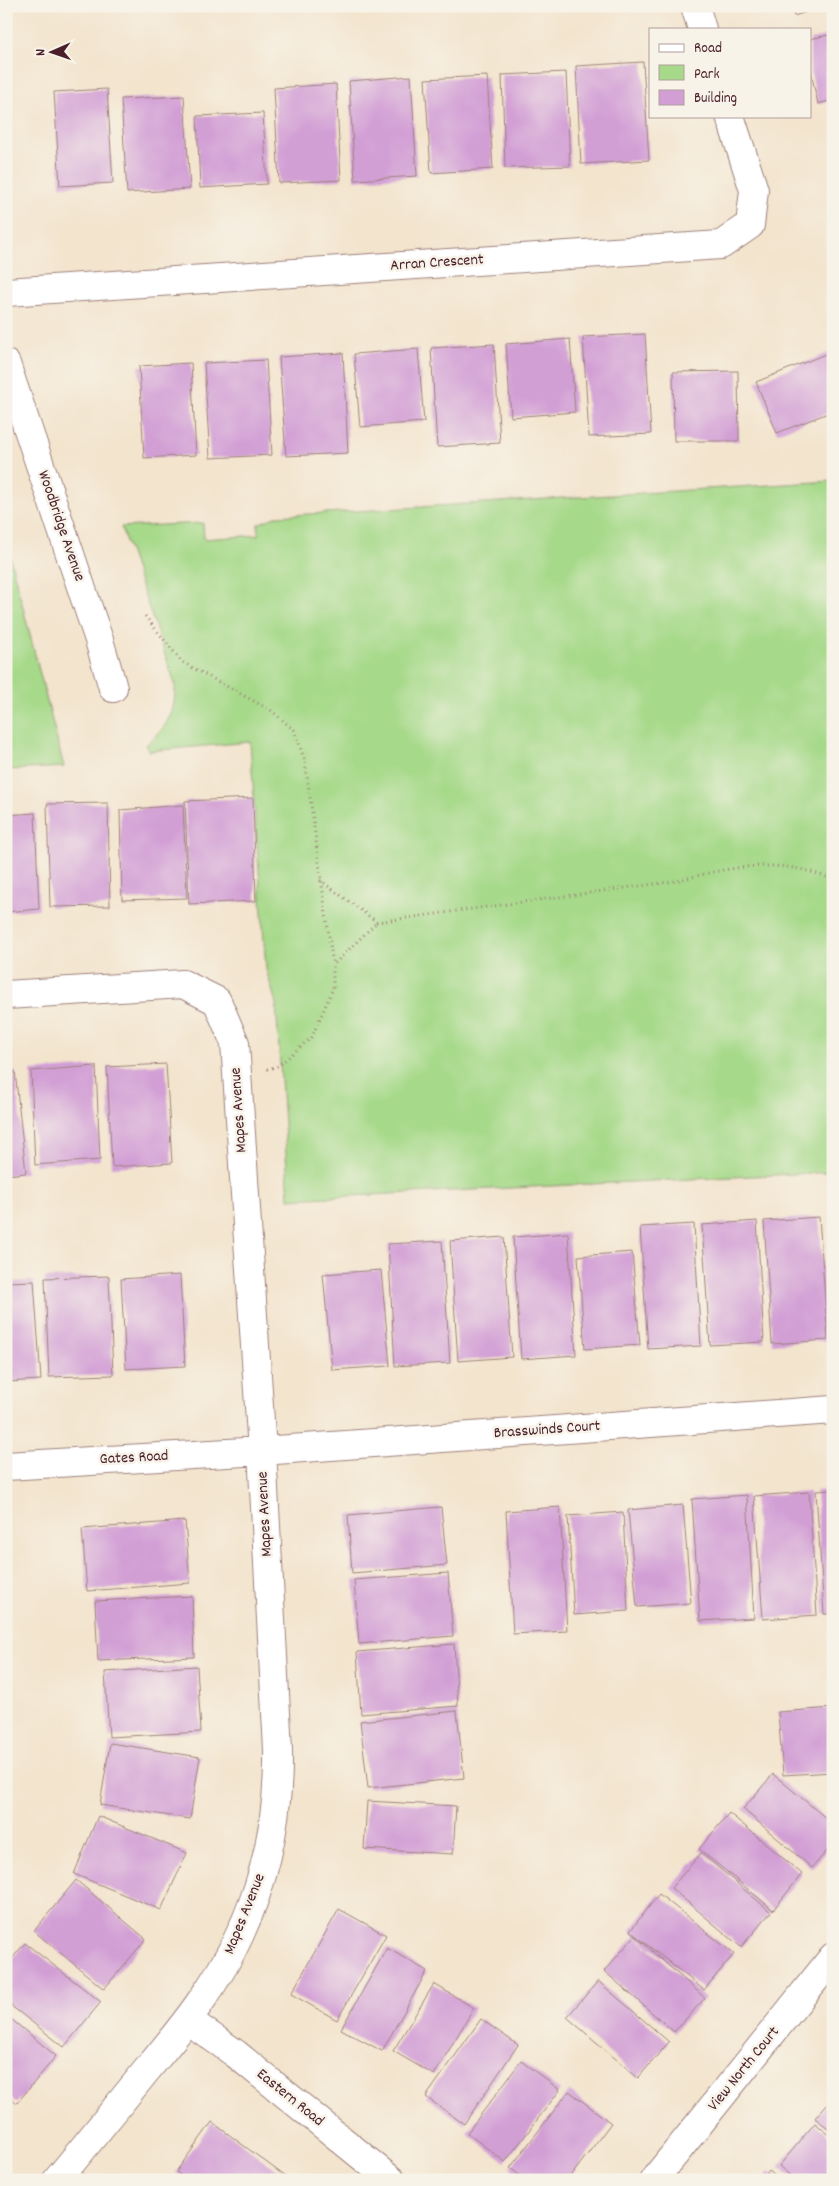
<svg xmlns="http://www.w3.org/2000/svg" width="839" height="2186" font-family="Dekko,sans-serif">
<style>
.green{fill:#a6d989;stroke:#787c5a}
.building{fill:#d29fd5}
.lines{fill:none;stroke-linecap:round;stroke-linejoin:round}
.minor-casing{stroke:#9e827c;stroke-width:30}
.path{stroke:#9e827c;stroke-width:3;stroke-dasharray:1 4;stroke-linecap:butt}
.minor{stroke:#fff;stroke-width:28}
.labels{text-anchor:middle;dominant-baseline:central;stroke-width:5;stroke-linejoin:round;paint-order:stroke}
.street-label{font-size:16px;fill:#4a1f2b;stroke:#f7f3e8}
</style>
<rect width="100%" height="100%" fill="#f7f3e8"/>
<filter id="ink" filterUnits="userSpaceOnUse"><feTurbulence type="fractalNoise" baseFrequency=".02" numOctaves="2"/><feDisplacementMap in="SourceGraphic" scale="10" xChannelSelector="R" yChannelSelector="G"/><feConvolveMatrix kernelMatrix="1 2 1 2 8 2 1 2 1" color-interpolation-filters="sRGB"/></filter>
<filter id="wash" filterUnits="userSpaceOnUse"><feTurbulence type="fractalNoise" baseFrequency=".0096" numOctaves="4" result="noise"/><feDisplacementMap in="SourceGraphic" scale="20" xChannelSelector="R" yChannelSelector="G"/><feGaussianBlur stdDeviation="1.12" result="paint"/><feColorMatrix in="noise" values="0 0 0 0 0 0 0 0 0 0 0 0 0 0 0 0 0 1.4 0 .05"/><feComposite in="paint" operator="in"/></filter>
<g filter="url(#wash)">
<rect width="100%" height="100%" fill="#f3e4cd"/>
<path class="green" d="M833,481V1172L289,1199L276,1003L266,969L250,742L149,751L146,745C167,727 176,713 175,684L121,527L203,523L204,539L258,535V524L277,516Z
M6,542L64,767L6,770Z"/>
<g id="blocks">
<path class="building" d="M791,6H822V7L794,16Z
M833,34V100L818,104L810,68V39Z
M643,62L649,160L581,164L576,66Z
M566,72L570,166L505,168L502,75Z
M411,76L417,176L355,180L349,81Z
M487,76L493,169L431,173L425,79Z
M336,84L341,180L279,183L274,88Z
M107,89L113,183L60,186L54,92Z
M184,96L190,189L127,193L121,99Z
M263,113L267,184L200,188L197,116Z
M645,334L651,434L589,437L583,337Z
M570,339L575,412L511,417L506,344Z
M494,344L500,443L437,447L431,348Z
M418,349L424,422L360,427L354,354Z
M833,351V411L777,433L756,382Z
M343,353L348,453L286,456L279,357Z
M266,360L272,455L210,458L204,363Z
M191,363L196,455L144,458L139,366Z
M738,371L739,441H674L673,372Z
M253,798L256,901L189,904L185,801Z
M108,803L110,906L50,907L47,804Z
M183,805L187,898L122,900L120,810Z
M35,813L39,909L6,912V815Z
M166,1064L172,1163L112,1167L107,1067Z
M96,1066L100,1160L35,1165L31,1071Z
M15,1071L26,1173L6,1175V1072Z
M819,1217L828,1340L772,1344L764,1221Z
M757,1221L764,1342L710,1345L702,1225Z
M694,1224L701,1346L648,1349L640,1227Z
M568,1233L576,1355L521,1359L513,1237Z
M504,1237L512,1357L458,1361L450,1241Z
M442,1241L450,1363L395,1366L388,1244Z
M632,1252L640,1345L585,1349L578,1256Z
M381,1270L390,1366L332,1370L323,1274Z
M180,1275L185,1366L126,1369L121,1279Z
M109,1276L113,1375L49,1377L45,1278Z
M34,1281L41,1380L6,1382V1282Z
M833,1490V1614H824L816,1491Z
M809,1492L817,1615L763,1619L754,1496Z
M747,1495L754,1618L700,1621L692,1499Z
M683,1505L691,1603L637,1607L628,1510Z
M441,1507L447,1565L352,1573L348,1515Z
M560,1507L567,1631L513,1634L506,1511Z
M623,1512L628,1611L574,1615L568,1516Z
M185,1521L190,1583L87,1591L82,1529Z
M448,1573L453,1636L359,1644L354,1580Z
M192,1596L194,1657L98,1661L95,1601Z
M454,1644L458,1706L361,1714L357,1652Z
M197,1666L201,1732L109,1737L105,1672Z
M833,1708V1772L783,1775L778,1712Z
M457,1711L464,1778L368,1788L360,1721Z
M110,1743L200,1757L190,1819L100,1805Z
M773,1774L833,1824V1844L812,1868L743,1809Z
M367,1801L456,1806L453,1854L364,1849Z
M729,1813L802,1874L773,1910L699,1849Z
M98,1816L187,1853L161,1910L74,1874Z
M701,1853L771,1912L741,1947L671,1888Z
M76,1880L146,1939L104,1989L34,1931Z
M659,1894L734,1954L704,1990L630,1931Z
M339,1909L386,1935L337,2020L291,1994Z
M635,1936L705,1998L674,2032L604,1971Z
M25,1943L101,2002L64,2047L6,2002V1966Z
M387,1948L427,1971L382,2051L341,2029Z
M598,1981L669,2042L638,2078L567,2017Z
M434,1984L474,2008L434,2075L393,2051Z
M6,2015L56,2056L17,2103L6,2094Z
M481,2019L518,2045L464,2124L426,2097Z
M521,2061L560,2090L505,2162L467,2133Z
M569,2091L611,2123L568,2180H526L510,2168Z
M833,2097V2132L815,2118Z
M212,2122L286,2177L284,2180H187L176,2172Z
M815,2123L833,2138V2180H795L779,2166Z
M769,2171L780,2180H762Z"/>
</g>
</g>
<g filter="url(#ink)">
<use href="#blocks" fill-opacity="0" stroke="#9e827c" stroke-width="1"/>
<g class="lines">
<g class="minor-casing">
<path id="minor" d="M695,6L702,29
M6,292L721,245L750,225L754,190L730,116
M6,364L99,640L113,688
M6,995L183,984L217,1001L235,1043L262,1451L278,1750C279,1814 267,1876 240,1934C217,1985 181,2029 146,2071C116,2108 87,2144 57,2180
M6,1466L262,1451L833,1410
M188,2020L236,2054L391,2180
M654,2180L833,1957"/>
</g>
<path class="path" d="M145,616L182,662L272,711L294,730L305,761L333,965
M320,880L377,922L676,881C730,867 780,856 833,880
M267,1069L278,1066L312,1037L333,988V965L377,922"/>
<use href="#minor" class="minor"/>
</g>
</g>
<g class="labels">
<g class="street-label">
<text transform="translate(437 263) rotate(-4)">Arran Crescent</text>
<text transform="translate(61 526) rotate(71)">Woodbridge Avenue</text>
<text transform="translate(239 1110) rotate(-94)">Mapes Avenue</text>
<text transform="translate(547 1430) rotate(-4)">Brasswinds Court</text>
<text transform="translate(134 1458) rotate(-3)">Gates Road</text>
<text transform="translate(265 1514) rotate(-93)">Mapes Avenue</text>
<text transform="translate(245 1914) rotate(-68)">Mapes Avenue</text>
<text transform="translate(744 2069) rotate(-51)">View North Court</text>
<text transform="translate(290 2098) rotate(39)">Eastern Road</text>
</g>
</g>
<rect width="839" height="2186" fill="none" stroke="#f7f3e8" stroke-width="25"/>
<rect x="649" y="28" width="162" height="90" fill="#f7f3e8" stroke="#b29e9c"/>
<rect x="659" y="44" width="25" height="8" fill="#ffffff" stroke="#b29e9c"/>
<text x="694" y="52" font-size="15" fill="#4a1f2b">Road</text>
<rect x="659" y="65" width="25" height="15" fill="#a6d989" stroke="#b29e9c"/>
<text x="694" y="78" font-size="15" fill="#4a1f2b">Park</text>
<rect x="659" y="90" width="25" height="15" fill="#d29fd5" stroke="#b29e9c"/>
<text x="694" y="102" font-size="15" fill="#4a1f2b">Building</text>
<g transform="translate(52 52) rotate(268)" stroke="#f7f3e8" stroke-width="4" paint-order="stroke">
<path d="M0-4L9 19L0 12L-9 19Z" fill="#4a1f2b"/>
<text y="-8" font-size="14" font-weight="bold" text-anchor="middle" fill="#4a1f2b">N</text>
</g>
</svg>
